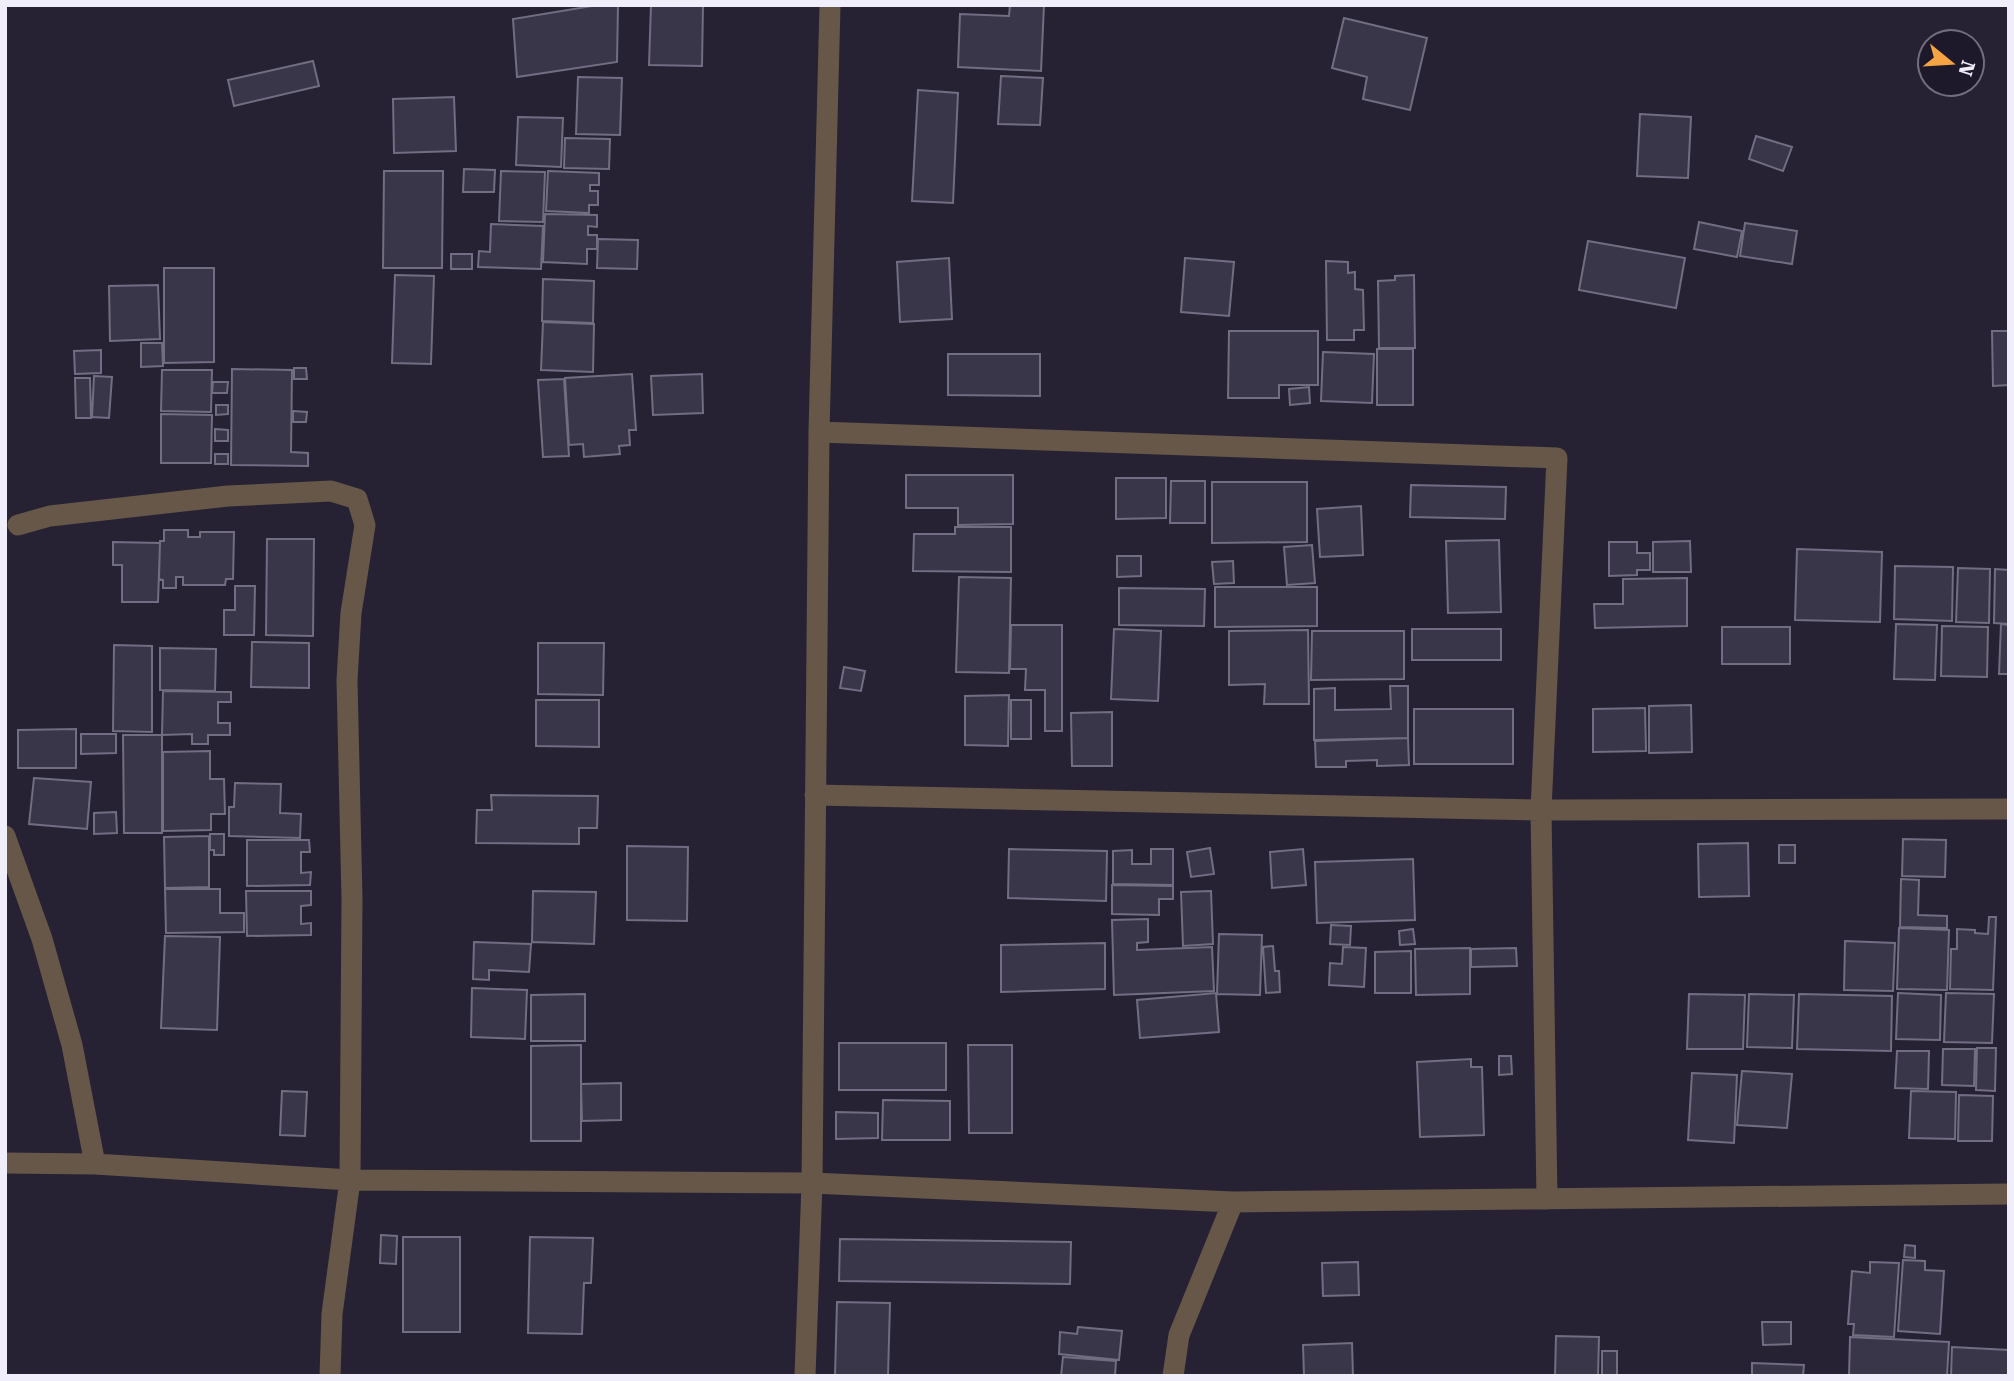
<svg xmlns="http://www.w3.org/2000/svg" width="2014" height="1381" font-family="'Roboto Serif',serif">
<style>
.building{fill:#3a3649;stroke:#716d82;stroke-width:2}
.lines{fill:none;stroke-linecap:round;stroke-linejoin:round}
.street{stroke:#675748;stroke-width:21}
</style>
<rect width="100%" height="100%" fill="#262234"/>
<path class="building" d="M598,5H618L617,62L517,77L513,19Z
M651,5H703L702,66L649,65Z
M1010,5H1044L1041,71L958,67L960,14L1009,16Z
M1344,18L1427,38L1410,110L1363,99L1367,77L1332,68Z
M313,61L319,86L234,106L228,80Z
M1001,76L1043,78L1040,125L998,124Z
M578,77L622,78L620,135L576,134Z
M918,90L958,93L953,203L912,201Z
M454,97L456,151L394,153L393,99Z
M1640,114L1691,117L1688,178L1637,176Z
M518,117L563,118L561,167L516,165Z
M1756,136L1792,147L1783,171L1749,159Z
M565,138L610,139L609,169L564,168Z
M464,169L495,170L494,192H463Z
M384,171H443L442,268H383Z
M501,171L545,172L543,222L499,221Z
M548,171L599,173V185H590V191H598V205H589V213L546,211Z
M545,214L597,215V227L588,226V235H597V249H587V264L543,262Z
M1699,222L1742,231L1737,257L1694,249Z
M1745,223L1797,231L1792,264L1740,256Z
M491,224L543,226L541,269L478,267L479,251L490,252Z
M598,239L638,240L637,269L597,268Z
M1588,241L1685,258L1676,308L1579,290Z
M451,254H472V269H451Z
M949,258L952,319L900,322L897,262Z
M1185,258L1234,262L1229,316L1181,312Z
M1326,261L1348,262V273L1355,272V289L1363,290L1364,330H1354V340H1327Z
M164,268H214V362L164,363Z
M395,275L434,276L431,364L392,363Z
M1414,275L1415,348H1379L1378,281L1395,280V276Z
M543,279L594,281L593,323L542,321Z
M158,285L160,339L110,341L109,286Z
M543,322L594,324L593,372L541,370Z
M1229,331H1318V385H1279V398H1228Z
M1992,331H2009V385L1993,386Z
M141,343H162L163,366L141,367Z
M1377,349H1413V405H1377Z
M101,350V373L75,374L74,351Z
M1323,352L1374,354L1372,403L1321,401Z
M948,354H1040V396L948,395Z
M294,368H306L307,379H294Z
M232,369L292,370L291,452L308,453V466L231,465Z
M162,370H212L211,412L161,411Z
M632,374L636,430H629L630,445L619,446L620,454L584,457L583,444L569,445L565,378Z
M702,374L703,413L653,415L651,376Z
M94,376L112,377L109,418L92,417Z
M75,378H90L91,418H76Z
M564,379L569,456L543,457L538,380Z
M213,382H228L227,393H212Z
M1309,387L1310,403L1290,405L1289,389Z
M216,405H228V414L216,415Z
M293,411L307,412L306,422H293Z
M161,414L212,415L211,463H161Z
M215,429L228,430V441H215Z
M215,454H228V464H215Z
M906,475H1013V524L958,525V508H906Z
M1116,478H1166V518L1116,519Z
M1171,481H1205V523H1170Z
M1212,482H1307V542L1212,543Z
M1411,485L1506,487L1505,519L1410,517Z
M1361,506L1363,555L1320,557L1317,509Z
M955,527H1011V572L913,571L914,534H955Z
M164,530H188V537H200V532H234L233,579H226L225,585H183V577H176V588H163V580L159,579L160,541H164Z
M267,539H314L313,636L266,635Z
M1499,540L1501,612L1448,613L1446,541Z
M1690,541L1691,572H1653V542Z
M113,542L160,543L158,602H122V565H113Z
M1609,542H1637V553H1650V570H1637V575L1609,576Z
M1312,545L1315,583L1287,585L1284,547Z
M1797,549L1882,552L1880,622L1795,620Z
M1117,556H1141V576L1117,577Z
M1233,561L1234,583L1214,584L1212,562Z
M1895,566L1953,567L1952,621L1894,619Z
M1958,568L1990,569L1989,623L1956,622Z
M1995,569L2009,570V624L1994,623Z
M959,577L1011,578L1009,673L956,672Z
M1687,578V626L1595,628L1594,604H1623V579Z
M235,586H255L254,635H224V610H235Z
M1215,587H1317V626L1215,627Z
M1119,588L1205,589L1204,626L1119,625Z
M1896,624L1937,625L1935,680L1894,679Z
M2001,624L2009,625V674H1999Z
M1011,625H1062V731H1045V690H1025L1026,669H1010Z
M1942,626L1988,627L1987,677L1941,676Z
M1722,627H1790V664H1722Z
M1114,629L1161,631L1158,701L1111,699Z
M1412,629H1501V660H1412Z
M1308,630L1309,704H1264L1265,684L1229,685V631Z
M1312,631H1404V679L1311,680Z
M252,642L309,643V688L251,687Z
M538,643H604L603,695L538,694Z
M114,645L152,646V732L113,731Z
M160,648L216,649L215,691L160,690Z
M844,667L865,671L861,691L840,688Z
M1390,686H1408V738L1314,740V689L1335,688V710L1391,709Z
M163,691L231,692V702H218V723H230V735H208V744H192V734L162,735Z
M1009,695L1008,746L965,745V696Z
M536,700H599V747L536,746Z
M1011,700H1031V739H1011Z
M1691,705L1692,752L1649,753V706Z
M1645,708L1646,751L1593,752V709Z
M1414,709H1513V764H1414Z
M1112,712V766H1072L1071,713Z
M76,729V768H18V730Z
M81,734H116V753L81,754Z
M123,735H162V833H124Z
M1408,738L1409,765L1377,766V760L1346,761V767H1316L1315,741Z
M210,751V779H224L225,814H211V830L163,831V752Z
M34,778L91,782L87,829L29,824Z
M235,783L281,784L280,813L301,814L300,838L229,836V807H234Z
M491,795L598,796L597,828H579V844L476,843L477,810H492Z
M116,812L117,833L94,834V813Z
M210,834H224V855H214V850H210Z
M209,836V887L165,888L164,837Z
M1903,839L1946,840L1945,877L1902,876Z
M247,840H309L310,852H301V873L311,872L310,885L247,886Z
M1748,843L1749,896L1699,897L1698,844Z
M1779,845H1795V863H1779Z
M627,846L688,847L687,921L627,920Z
M1210,848L1214,874L1191,877L1187,852Z
M1009,849L1107,851L1106,901L1008,898Z
M1151,849H1173V885L1113,884V851L1132,850V864H1151Z
M1303,849L1306,885L1272,888L1270,852Z
M1413,859L1415,920L1317,923L1315,862Z
M1901,879L1919,880L1918,915L1947,916V928L1900,927Z
M1112,885L1173,886V899H1159V915L1112,914Z
M165,889H220V913H244V932L166,933Z
M246,891H311V905L301,906V924L311,923V935L247,936Z
M533,891L596,892L594,944L532,942Z
M1211,891L1213,944L1183,946L1181,892Z
M1989,917H1996L1993,990L1950,989L1951,949H1957V929L1975,930V933L1988,934Z
M1148,919V942L1137,943V950L1212,947L1214,991L1114,995L1112,920Z
M1331,925L1351,926L1350,945L1330,944Z
M1899,928L1949,930L1947,990L1897,989Z
M1413,929L1415,944L1400,945L1399,931Z
M1219,934L1262,935L1260,995L1217,994Z
M165,936L220,937L217,1030L161,1028Z
M1845,941L1895,943L1893,991L1844,990Z
M474,942L531,944L529,972L489,970V980L473,979Z
M1105,943V989L1001,992V945Z
M1273,946L1275,971H1279L1280,992L1266,993L1263,947Z
M1343,947L1366,948L1364,987L1329,985L1330,963L1342,964Z
M1470,948V994L1416,995L1415,949Z
M1516,948L1517,966L1471,967V949Z
M1411,951V993H1375V952Z
M472,988L527,990L525,1039L471,1037Z
M1216,993L1219,1032L1140,1038L1137,1000Z
M1898,993L1941,995L1940,1040L1896,1039Z
M1946,993L1994,994L1992,1043L1944,1042Z
M585,994V1041H531V995Z
M1689,994L1745,995L1743,1049H1687Z
M1749,994L1794,995L1792,1048L1747,1047Z
M1799,994L1892,996L1891,1051L1797,1049Z
M839,1043H946V1090H839Z
M581,1045V1141H531V1046Z
M968,1045H1012V1133H969Z
M1977,1048H1996L1995,1091L1976,1090Z
M1943,1049H1975L1974,1086L1942,1085Z
M1897,1051H1929L1928,1089L1895,1088Z
M1499,1056H1511L1512,1074L1499,1075Z
M1471,1059V1067H1482L1484,1135L1420,1137L1417,1062Z
M1742,1071L1792,1074L1787,1128L1737,1125Z
M1692,1073L1737,1075L1734,1143L1688,1140Z
M621,1083V1120L582,1121L581,1084Z
M282,1091L307,1092L305,1136L280,1135Z
M1911,1091L1956,1092L1955,1139L1909,1138Z
M1959,1095L1993,1096L1992,1141H1958Z
M883,1100L950,1101V1140H882Z
M836,1112L878,1113V1138L836,1139Z
M381,1235L397,1236L396,1264L380,1263Z
M403,1237H460V1332H403Z
M530,1237L593,1238L591,1283H584L582,1334L528,1333Z
M840,1239L1071,1242L1070,1284L839,1281Z
M1905,1245L1915,1246V1258L1904,1257Z
M1903,1260L1925,1261V1270L1944,1271L1940,1334L1898,1331Z
M1358,1262L1359,1295L1323,1296L1322,1263Z
M1870,1262L1899,1263L1894,1337L1853,1335L1854,1324H1848L1852,1271L1870,1273Z
M837,1302L890,1303L888,1376H835Z
M1762,1322H1791V1344L1763,1345Z
M1078,1327L1122,1331L1119,1360L1059,1354L1060,1332L1077,1334Z
M1556,1336L1599,1337L1598,1376H1555Z
M1850,1337L1949,1342L1947,1376H1849Z
M1352,1343L1353,1376H1304L1303,1345Z
M1952,1347L2009,1350V1376H1951Z
M1602,1351H1617V1376H1602Z
M1063,1357L1116,1361L1115,1376H1061Z
M1752,1363L1804,1365L1803,1376H1752Z"/>
<g class="lines">
<path class="street" d="M819,432L1557,458L1541,810L1547,1199
M18,525L50,516L228,496L331,491L357,499L365,525L351,613L347,680L352,899L350,1180L332,1314L330,1376
M815,795L1541,810L2009,809
M5,836L42,939L72,1045L95,1164
M5,1163L95,1164L350,1180L812,1183L1233,1202
M805,1376L812,1183L819,432L830,5
M1173,1376L1179,1335L1233,1202L2009,1194"/>
</g>
<rect width="2014" height="1381" fill="none" stroke="#f1eefb" stroke-width="14"/>
<g transform="translate(1951 63) rotate(108)"><circle r="33" fill="#1d192a" stroke="#726e7e" stroke-width="2"/>
<path d="M0-5L12 26L0 18L-12 26Z" fill="#f5a345"/>
<text y="-10" font-size="19" font-weight="bold" text-anchor="middle" fill="#f1eefb">N</text>
</g>
</svg>
